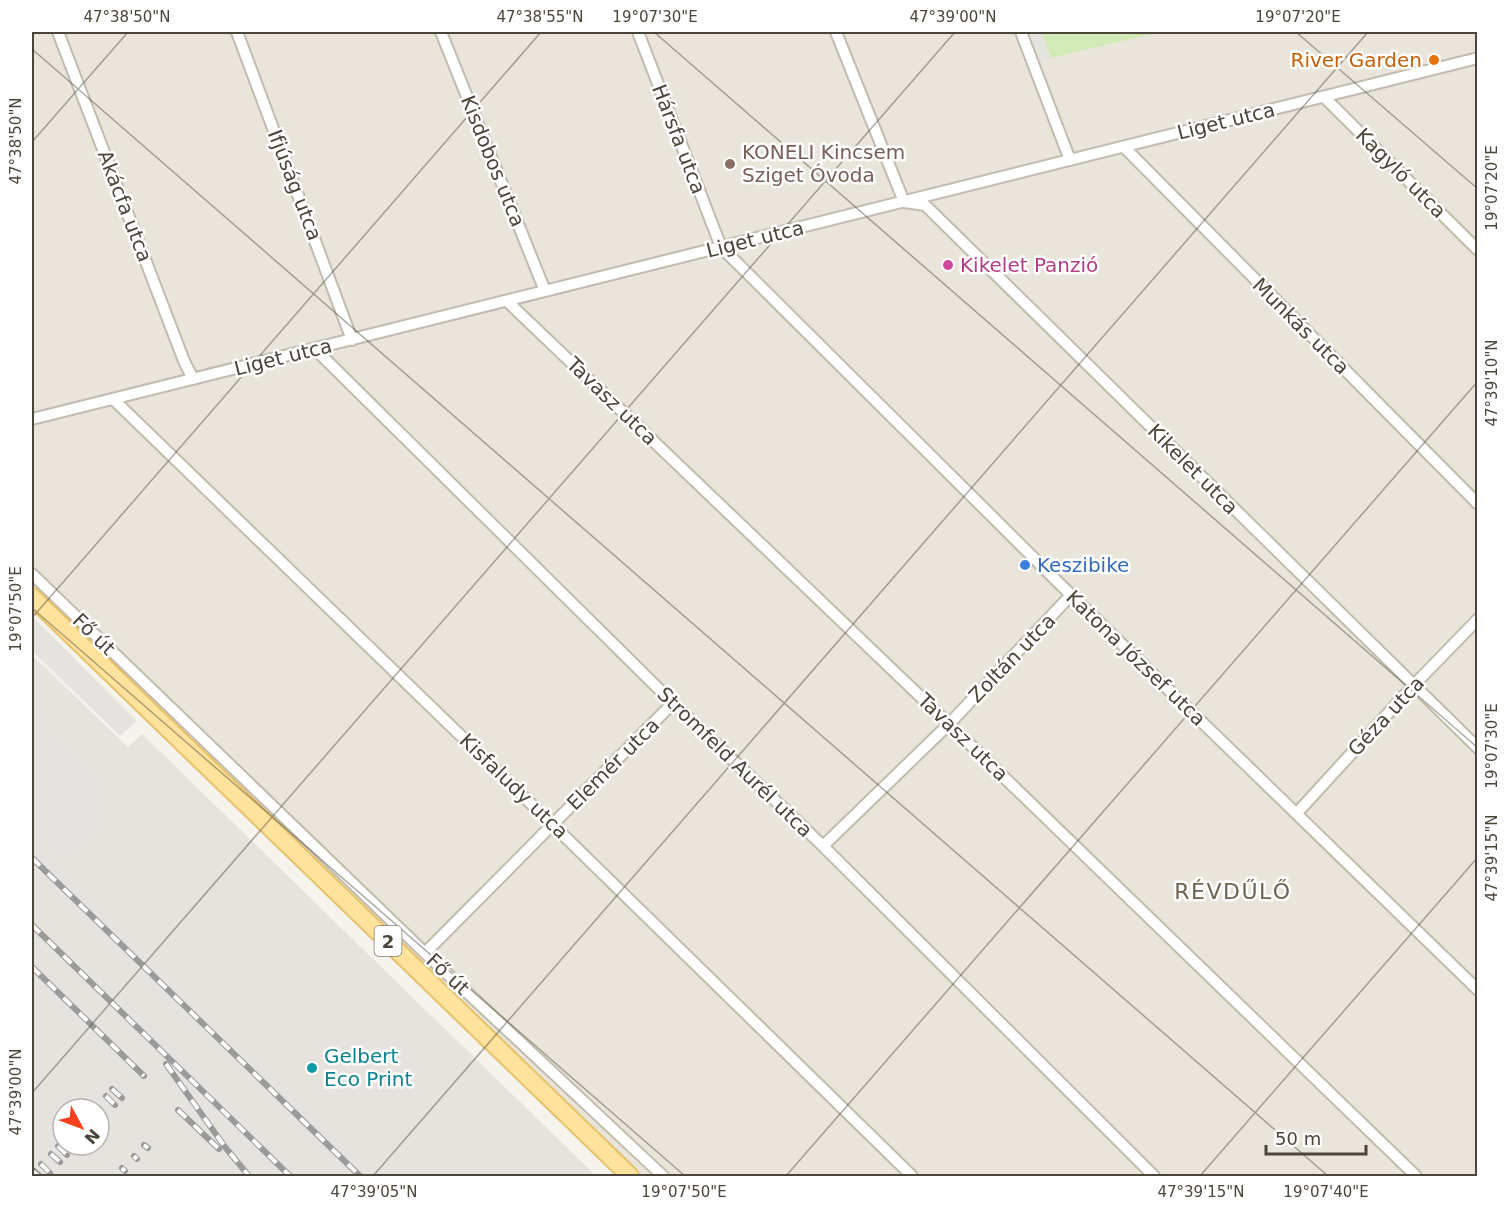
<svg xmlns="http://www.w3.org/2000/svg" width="1509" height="1208" font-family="'DejaVu Sans',sans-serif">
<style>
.residential{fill:#eae5da}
.industrial{fill:#e6e2dd;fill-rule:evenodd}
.green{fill:#d2eab5}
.parking{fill:#e5e3e0}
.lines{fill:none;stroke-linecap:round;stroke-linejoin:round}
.street-casing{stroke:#c2bbae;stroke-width:14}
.primary-casing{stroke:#e6c16a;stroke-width:20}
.street{stroke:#fff;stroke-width:10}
.primary{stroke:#ffe39c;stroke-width:16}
.rail-casing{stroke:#9a9a9a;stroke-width:6}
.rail{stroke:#fff;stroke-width:4;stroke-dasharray:11;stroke-linecap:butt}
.ticks{fill:none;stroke:#4b4439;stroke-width:1.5;stroke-opacity:0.45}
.food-dot{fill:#e8710a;stroke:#fff;stroke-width:2}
.education-dot{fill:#8d6e63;stroke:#fff;stroke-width:2}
.hotel-dot{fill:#d1479c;stroke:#fff;stroke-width:2}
.shop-dot{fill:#3f7fe0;stroke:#fff;stroke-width:2}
.culture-dot{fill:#0f9aa8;stroke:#fff;stroke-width:2}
.labels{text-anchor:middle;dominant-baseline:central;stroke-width:5;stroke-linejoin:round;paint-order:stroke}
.shield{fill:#fff;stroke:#817c74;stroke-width:1.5}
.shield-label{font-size:18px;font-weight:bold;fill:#4b4439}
.food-label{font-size:20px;fill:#c56008;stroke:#fff;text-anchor:end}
.street-label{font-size:20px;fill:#4b4439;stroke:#fff}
.education-label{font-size:20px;fill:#785e54;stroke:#fff;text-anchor:start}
.hotel-label{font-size:20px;fill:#b23c85;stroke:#fff;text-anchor:start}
.shop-label{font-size:20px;fill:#366cbe;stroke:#fff;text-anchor:start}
.culture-label{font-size:20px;fill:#0d838f;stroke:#fff;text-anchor:start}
.quarter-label{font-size:22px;letter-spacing:1.5px;fill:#6e6250;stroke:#fff}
.neatline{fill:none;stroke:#4b4439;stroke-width:2}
.ticks-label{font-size:15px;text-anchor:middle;fill:#4b4439}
</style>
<rect width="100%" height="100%" fill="#f6f3ec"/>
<path class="residential" d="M32,32H1477V1176H642L32,586Z"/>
<path class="industrial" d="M32,655L128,747L142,734L596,1176H32ZM63,1109H99V1145H63Z"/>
<path class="green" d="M1041,32H1160L1051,58Z"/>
<path class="parking" d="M1021,32H1041L1051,58L1032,63Z
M32,616L137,721L120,736L32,651Z
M32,703L43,715L46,738L95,784L94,821L67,854L32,821Z"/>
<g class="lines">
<g class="street-casing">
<path id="street" d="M58,32L184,361L193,379
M237,32L352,340
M441,32L545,291
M638,32L721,247L1071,595L1478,990
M836,32L904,202L925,205L1478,748
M1021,32L1070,160
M1324,97L1478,250
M1124,147L1478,504
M507,301L949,724L1416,1176
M315,349L673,703L823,846L1154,1176
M113,399L553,825L912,1176
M32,419L1478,58
M32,574L425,953L663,1176
M1297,813L1413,686L1478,619
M823,846L949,724L1071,595
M425,953L673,703"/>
</g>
<g class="primary-casing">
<path id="primary" d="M32,597L630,1176"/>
</g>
<use href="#street" class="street"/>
<use href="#primary" class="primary"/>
<g class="rail-casing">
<path id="rail" d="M32,858L360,1176
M32,925L290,1176
M32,967L144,1076
M166,1064L225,1147L249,1176
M112,1089L122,1098
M106,1096L115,1105
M178,1110L219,1149
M99,1119L101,1120
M144,1145L148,1148
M58,1146L67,1155
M51,1154L60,1162
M134,1156L137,1159
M41,1164L50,1173
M122,1168L125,1171
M34,1171L39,1176"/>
</g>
<use href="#rail" class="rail"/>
</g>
<path class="ticks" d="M654,32L1478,748M1296,32L1478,189M32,49L1328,1176M32,142L128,32M32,608L685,1176M32,618L541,32M32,1093L955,32M32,1167L43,1176M373,1176L1368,32M786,1176L1478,381M1200,1176L1478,857"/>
<circle class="food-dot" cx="1434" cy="60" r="6"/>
<circle class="education-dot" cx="730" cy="164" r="6"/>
<circle class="hotel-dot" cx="948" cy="265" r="6"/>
<circle class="shop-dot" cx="1025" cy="565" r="6"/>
<circle class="culture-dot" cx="312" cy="1068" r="6"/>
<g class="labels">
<rect class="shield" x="374.5" y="926" width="27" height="30" rx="4.5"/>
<g class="shield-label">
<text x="388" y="941">2</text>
</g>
<g class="food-label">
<text x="1422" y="60">River Garden</text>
</g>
<g class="street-label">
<text transform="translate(1226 121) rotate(-14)">Liget utca</text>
<text transform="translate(679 139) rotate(69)">Hársfa utca</text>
<text transform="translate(493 161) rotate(68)">Kisdobos utca</text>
<text transform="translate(1401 173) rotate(45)">Kagyló utca</text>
<text transform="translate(295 185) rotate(69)">Ifjúság utca</text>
<text transform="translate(125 206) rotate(69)">Akácfa utca</text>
<text transform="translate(755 239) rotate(-14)">Liget utca</text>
<text transform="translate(1301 326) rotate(45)">Munkás utca</text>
<text transform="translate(283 357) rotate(-14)">Liget utca</text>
<text transform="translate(612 401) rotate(44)">Tavasz utca</text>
<text transform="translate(1193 469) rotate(45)">Kikelet utca</text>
<text transform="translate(94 634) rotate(44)">Fő út</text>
<text transform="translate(1012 658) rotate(-46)">Zoltán utca</text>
<text transform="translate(1136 658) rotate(44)">Katona József utca</text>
<text transform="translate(1386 716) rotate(-47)">Géza utca</text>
<text transform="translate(963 737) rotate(44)">Tavasz utca</text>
<text transform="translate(735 762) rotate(44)">Stromfeld Aurél utca</text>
<text transform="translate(613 764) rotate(-45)">Elemér utca</text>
<text transform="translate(514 786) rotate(44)">Kisfaludy utca</text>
<text transform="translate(448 974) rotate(43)">Fő út</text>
</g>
<g class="education-label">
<text x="742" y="152">KONELI Kincsem<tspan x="742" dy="23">Sziget Óvoda</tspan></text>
</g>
<g class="hotel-label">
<text x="960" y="265">Kikelet Panzió</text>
</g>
<g class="shop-label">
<text x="1037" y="565">Keszibike</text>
</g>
<g class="culture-label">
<text x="324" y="1056">Gelbert<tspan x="324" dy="23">Eco Print</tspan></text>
</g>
<g class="quarter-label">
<text x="1233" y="891">RÉVDŰLŐ</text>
</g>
</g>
<rect width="1509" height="1208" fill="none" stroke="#ffffff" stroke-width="66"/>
<g transform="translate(81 1127) rotate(131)"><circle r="28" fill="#ffffff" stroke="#b7b4b0" stroke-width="1.5"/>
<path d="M0-4.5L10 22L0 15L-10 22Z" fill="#fc3f1d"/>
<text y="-9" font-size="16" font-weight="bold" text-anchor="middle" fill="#4b4439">N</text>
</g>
<path d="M1266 1145v9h100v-9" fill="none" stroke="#4b4439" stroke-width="3"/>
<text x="1275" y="1145" font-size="18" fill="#4b4439" stroke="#ffffff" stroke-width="4.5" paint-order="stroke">50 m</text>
<rect x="33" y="33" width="1443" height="1142" class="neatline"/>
<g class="ticks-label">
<text x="127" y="22">47°38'50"N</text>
<text x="540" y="22">47°38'55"N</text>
<text x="655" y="22">19°07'30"E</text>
<text x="953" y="22">47°39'00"N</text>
<text x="1298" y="22">19°07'20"E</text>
<text transform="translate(16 141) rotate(-90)" y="5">47°38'50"N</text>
<text transform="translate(1492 188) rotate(-90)" y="5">19°07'20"E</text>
<text transform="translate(1492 383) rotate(-90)" y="5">47°39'10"N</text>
<text transform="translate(16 609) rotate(-90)" y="5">19°07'50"E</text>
<text transform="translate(1492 746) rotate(-90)" y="5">19°07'30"E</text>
<text transform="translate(1492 858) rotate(-90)" y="5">47°39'15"N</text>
<text transform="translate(16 1092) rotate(-90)" y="5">47°39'00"N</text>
<text x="374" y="1197">47°39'05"N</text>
<text x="684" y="1197">19°07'50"E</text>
<text x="1201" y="1197">47°39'15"N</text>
<text x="1326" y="1197">19°07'40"E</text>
</g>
</svg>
